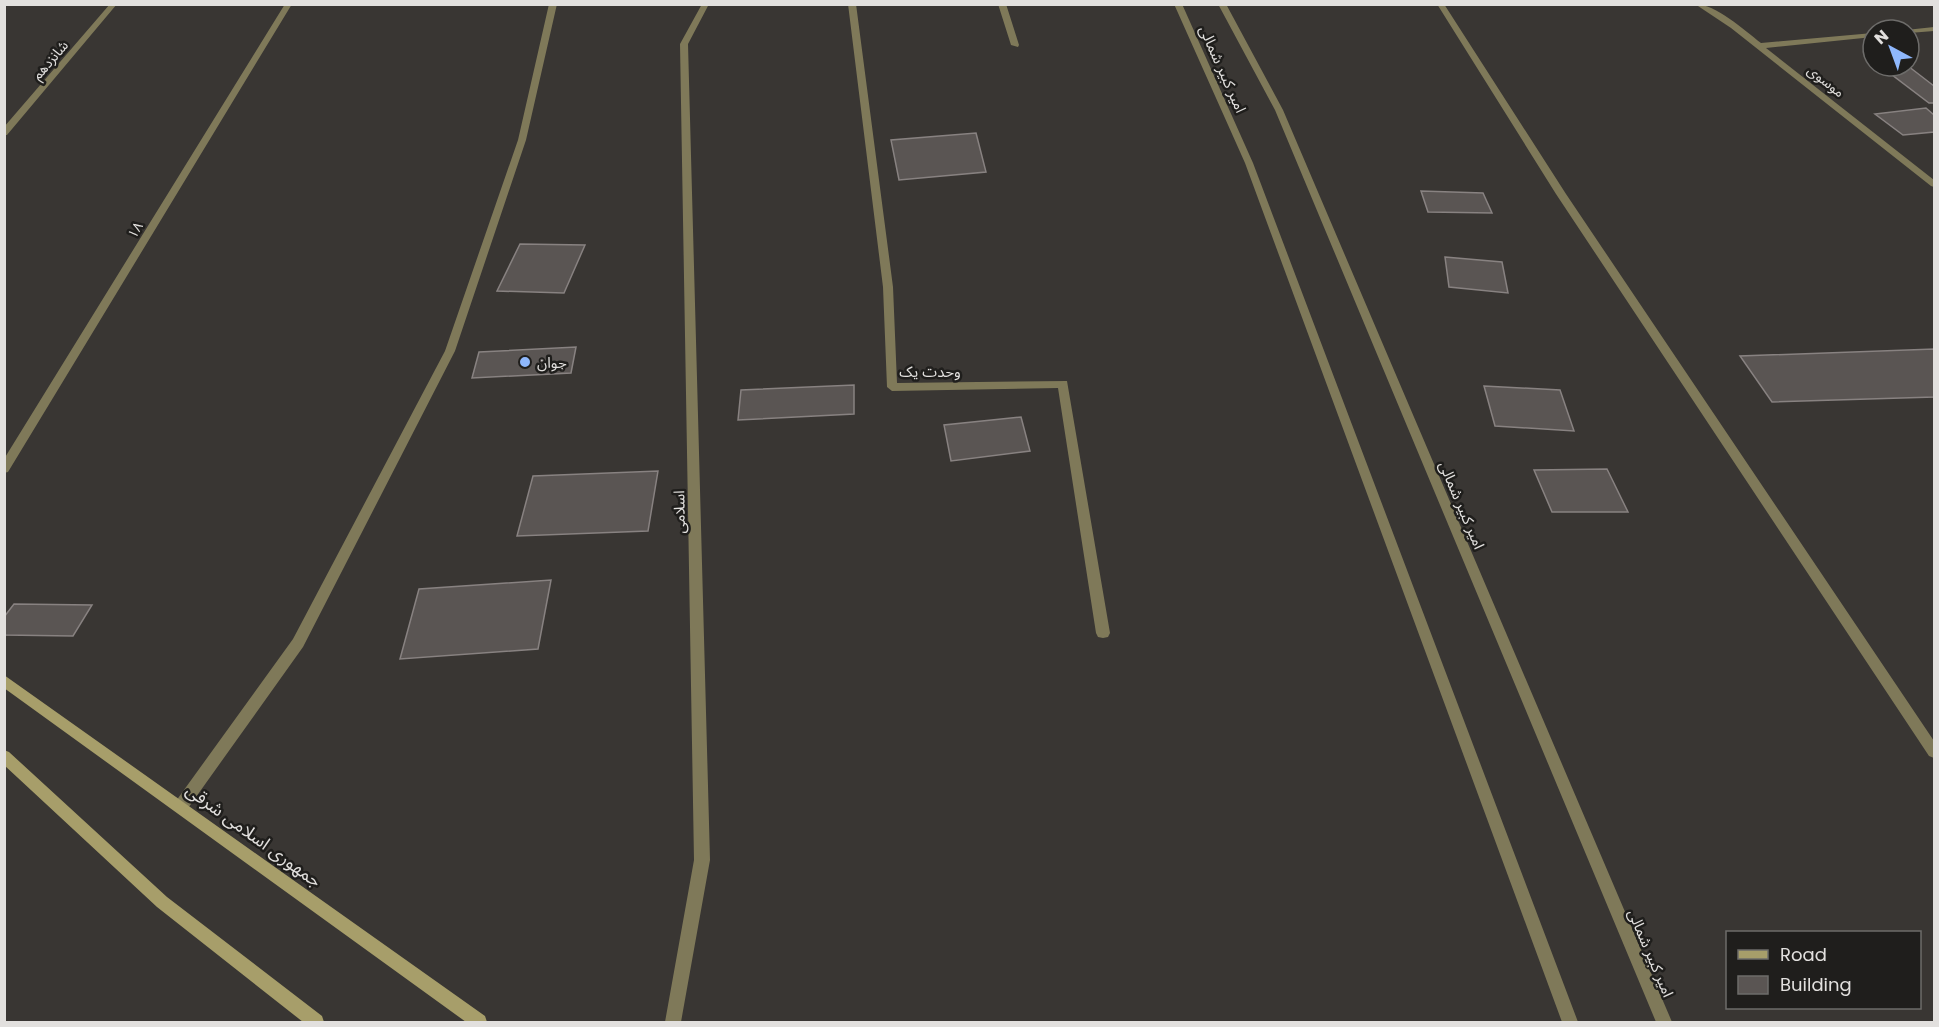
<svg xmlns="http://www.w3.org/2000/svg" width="1939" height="1027" font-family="Poppins,'Noto Sans Arabic',sans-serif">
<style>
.building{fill:#5a5553;stroke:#888281;stroke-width:1.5}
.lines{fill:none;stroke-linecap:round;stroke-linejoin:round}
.minor{fill:#7f7959;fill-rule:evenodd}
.secondary{fill:#a79e6a;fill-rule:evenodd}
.poi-dot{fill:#8fb8fd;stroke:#1f1e1c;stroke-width:2}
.labels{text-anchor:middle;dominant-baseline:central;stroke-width:5;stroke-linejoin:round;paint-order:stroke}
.far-street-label{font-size:14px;fill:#e2e0de;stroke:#1f1e1c}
.street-label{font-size:15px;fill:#e2e0de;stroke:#1f1e1c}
.poi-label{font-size:15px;fill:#e2e0de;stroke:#1f1e1c;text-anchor:start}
.near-street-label{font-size:18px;fill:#e2e0de;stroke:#1f1e1c}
</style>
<rect width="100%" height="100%" fill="#393633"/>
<path class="building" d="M1908,66L1934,86V103H1929L1883,68Z
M1926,108L1934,115V132L1903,135L1875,114Z
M976,133L986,172L899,180L891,140Z
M1421,191L1483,193L1492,213L1428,212Z
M520,244L585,245L564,293L497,291Z
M1445,257L1502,262L1508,293L1449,287Z
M576,347L571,373L472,378L479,352Z
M1934,349V397L1772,402L1740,356Z
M854,385V414L738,420L741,390Z
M1484,386L1560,390L1574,431L1495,426Z
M1021,417L1030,451L951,461L944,425Z
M1607,469L1628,512H1552L1534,470Z
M658,471L648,531L517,536L533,476Z
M551,580L538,649L400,659L419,589Z
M14,604L92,605L73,636L4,635V617Z"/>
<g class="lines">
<path class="minor" d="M110,4H117L7,135H4V127Z
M285,4H292L8,472L4,473V459Z
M549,4H557L526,140L455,351L303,647L186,811L181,813L176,811L174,806L176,801L293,639L445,351L518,140Z
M702,4H709L688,44L710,860L681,1022H665L694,860L680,44Z
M848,4H856L893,287L897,383L1067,381L1110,633L1108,637L1103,638L1098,637L1096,633L1058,388L892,391L887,387L883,287Z
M998,4H1006L1019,45L1018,47L1011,45Z
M1174,4H1182L1253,163L1578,1022H1562L1245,163Z
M1218,4H1226L1283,110L1672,1022H1656L1275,110Z
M1437,4H1444L1566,194L1934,741V758L1929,756L1556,194Z
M1695,4C1716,4 1744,30 1761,43L1873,33V37L1766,48L1934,180V187L1931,186L1731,28Z
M1934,27V31L1909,33V30H1906Z"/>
<path class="secondary" d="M4,675L485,1016L487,1022H466L4,688Z
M4,750L9,752L167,897L322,1016L324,1022H303L157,907L4,765Z"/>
</g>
<circle class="poi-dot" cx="525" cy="362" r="6"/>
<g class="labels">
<g class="far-street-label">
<text transform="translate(50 60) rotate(-49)">شانزدهم</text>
<text transform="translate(1826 81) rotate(38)">موسوی</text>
<text transform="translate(135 230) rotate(-59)">۱۸</text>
</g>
<g class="street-label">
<text transform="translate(1223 69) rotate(66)">امیر کبیر شمالی</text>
<text x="930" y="371">وحدت یک</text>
<text transform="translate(1462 505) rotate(67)">امیر کبیر شمالی</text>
<text transform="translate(679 512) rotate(-91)">اسلامی</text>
<text transform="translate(1651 953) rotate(67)">امیر کبیر شمالی</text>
</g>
<g class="poi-label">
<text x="537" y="362">جوان</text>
</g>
<g class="near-street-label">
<text transform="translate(254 835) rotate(36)">جمهوری اسلامی شرقی</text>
</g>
</g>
<rect width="1939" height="1027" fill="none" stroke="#e2e0de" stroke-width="12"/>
<rect x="1726" y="931" width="195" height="78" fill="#1f1e1c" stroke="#6d6c6a" stroke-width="1.5"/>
<rect x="1738" y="950" width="30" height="9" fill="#a79e6a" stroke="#6d6c6a" stroke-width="1.5"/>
<text x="1780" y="961" font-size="18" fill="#e2e0de">Road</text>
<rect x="1738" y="976" width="30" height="18" fill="#5a5553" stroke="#6d6c6a" stroke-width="1.5"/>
<text x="1780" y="991" font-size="18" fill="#e2e0de">Building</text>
<g transform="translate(1891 48) rotate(319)"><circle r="28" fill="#1f1e1c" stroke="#6d6c6a" stroke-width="1.5"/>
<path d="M0-4.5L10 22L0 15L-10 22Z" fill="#8fb8fd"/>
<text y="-9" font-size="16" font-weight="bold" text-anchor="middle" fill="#e2e0de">N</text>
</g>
</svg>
